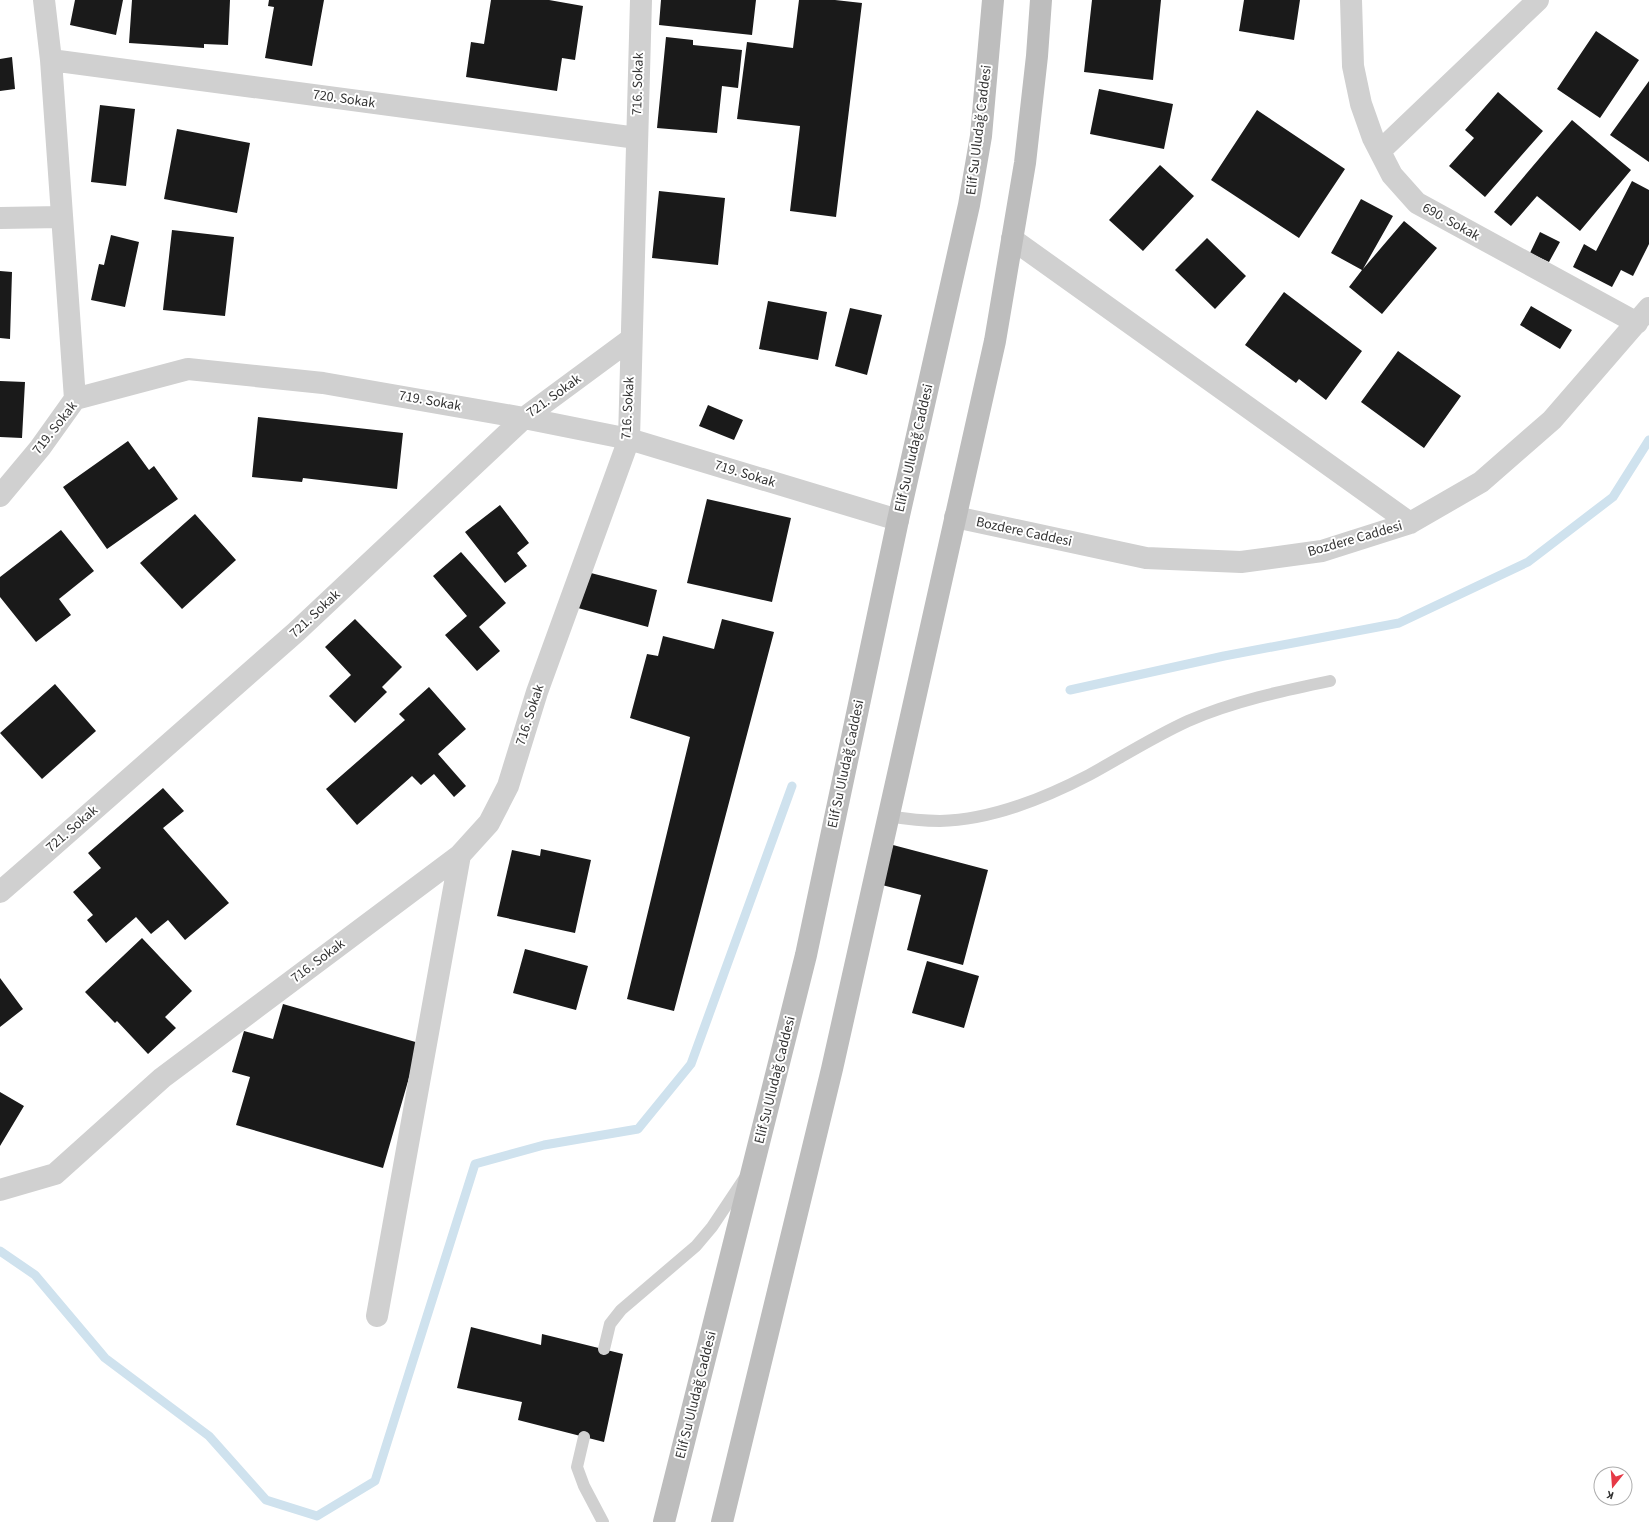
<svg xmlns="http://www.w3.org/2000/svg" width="1649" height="1522" font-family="'Source Sans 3',sans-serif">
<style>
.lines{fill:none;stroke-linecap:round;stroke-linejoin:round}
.stream{stroke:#cfe2ee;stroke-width:9}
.building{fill:#1a1a1a}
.service{stroke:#d0d0d0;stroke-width:12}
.minor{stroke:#d0d0d0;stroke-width:22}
.secondary{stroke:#bdbdbd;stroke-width:22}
.labels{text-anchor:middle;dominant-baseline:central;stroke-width:4;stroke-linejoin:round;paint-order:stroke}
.street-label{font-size:14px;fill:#333;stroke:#fff}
</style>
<rect width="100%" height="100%" fill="#fff"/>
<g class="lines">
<path class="stream" d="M1070,690L1224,656L1399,623L1528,562L1613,497L1649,440
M0,1251L35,1275L105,1358L209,1436L266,1500L317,1516L375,1481L475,1164L544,1145L638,1129L691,1064L792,786"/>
</g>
<path class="building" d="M75,0H123L116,35L70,25Z
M132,0H230L228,45L204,44V48L129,43Z
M269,0H324L312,66L265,58L274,7L268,6Z
M491,0H549L583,6L575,60L562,58L557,91L466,77L471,42L484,44Z
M661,0H756L752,35L659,25Z
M799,0H835L862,3L836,217L790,211L800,126L737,119L747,42L793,48Z
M1092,0H1161L1153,80L1084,72Z
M1244,0H1300L1294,40L1239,31Z
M1596,31L1639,60L1600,118L1557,89Z
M666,37L693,40V45L742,50L738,88L722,86L717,133L657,128Z
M12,57L15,89L0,91V59Z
M1649,81V162L1610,135Z
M1099,89L1173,104L1164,149L1090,134Z
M1498,92L1543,131L1485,197L1449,166L1474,138L1465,130Z
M100,105L135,109L126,186L91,182Z
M1257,110L1345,169L1299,238L1211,180Z
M1572,120L1631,170L1580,231L1537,196L1511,226L1494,212Z
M177,129L250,143L237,213L164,199Z
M1160,165L1194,196L1143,251L1109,220Z
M1632,181L1649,190V244L1633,276L1621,270L1612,287L1573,267L1584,244L1596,251Z
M659,191L725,198L718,265L652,258Z
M1361,199L1393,216L1363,269L1404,221L1437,248L1382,314L1349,287L1362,270L1331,253Z
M172,230L234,237L225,316L163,310Z
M1540,232L1560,242L1549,262L1530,253Z
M111,235L139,242L125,307L91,300L99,264L104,265Z
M1207,238L1246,276L1215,309L1175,270Z
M0,271L12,272L10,339L0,338Z
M1284,292L1362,351L1326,400L1299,379L1296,383L1245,345Z
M768,301L827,312L818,360L759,349Z
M1531,306L1572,330L1560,349L1520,325Z
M850,308L882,315L867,375L835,366Z
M1398,351L1461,396L1424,448L1361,402Z
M0,381L25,382L22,438L0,437Z
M708,405L743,420L734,440L699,426Z
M258,417L403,433L397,489L303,478L302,482L252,477Z
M128,441L149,470L154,466L178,499L107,549L63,487Z
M707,499L791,518L772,602L687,583Z
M500,505L529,543L517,553L527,566L505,583L465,532Z
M195,514L236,560L182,609L140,563Z
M61,530L94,571L59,599L71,615L36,642L0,597V577Z
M461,552L506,603L479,627L500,651L477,671L445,635L467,616L433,576Z
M587,572L657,590L648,627L578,608Z
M355,619L402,667L382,687L387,692L355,723L329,696L351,675L325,647Z
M722,619L774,632L674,1011L627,999L690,737L630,718L647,654L658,656L663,636L714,649Z
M55,684L96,731L42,779L0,733Z
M429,687L466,729L438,754L466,786L454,797L434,774L421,785L412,776L357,825L326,789L405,720L399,714Z
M163,788L184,811L163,828L229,903L185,940L168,920L151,934L136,917L106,943L87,920L93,915L73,892L101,868L88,853Z
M893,845L988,870L963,965L907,950L921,895L882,885Z
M541,849L591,860L575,933L497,916L512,850L540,856Z
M142,938L192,991L165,1017L176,1028L148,1054L117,1021L115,1023L85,992Z
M525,949L588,966L576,1010L513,993Z
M927,961L979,976L964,1028L912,1013Z
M0,978L23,1009L0,1027Z
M283,1004L419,1043L383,1168L236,1125L250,1077L232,1072L244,1031L273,1039Z
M0,1092L24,1106L0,1146Z
M471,1327L541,1345L542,1334L623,1354L604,1442L518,1420L522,1402L457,1388Z"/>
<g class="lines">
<path class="service" d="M888,816C906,819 922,821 940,821C990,820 1045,798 1089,775C1122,757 1153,737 1188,721C1234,701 1282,691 1330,681
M604,1349L610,1324L621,1310L696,1246L712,1227L744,1179
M584,1437L577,1467L584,1486L603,1522"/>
<path class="minor" d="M44,0L51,60L75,399
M1351,0L1353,66L1361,104L1373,138L1392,175L1417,203L1637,323
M51,60L637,138
M1380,151L1538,0
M0,218L62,217
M1012,239L1410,523
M0,496L40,448L75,399L188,369L323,383L524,418L629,439L898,520
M955,517L1146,558L1241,562L1322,551L1410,523L1481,482L1552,420L1649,308
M0,892L46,852L296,632L524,418L631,339
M0,1190L55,1174L162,1078L460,855L489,823L508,786L537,692L629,439L641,0
M377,1316L460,855"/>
<path class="secondary" d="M664,1522L806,955L898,520L969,205L981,136L993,0
M722,1522L832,1069L995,341L1025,163L1037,56L1041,0"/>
</g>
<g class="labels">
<g class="street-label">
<text transform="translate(638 84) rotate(-88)">716. Sokak</text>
<text transform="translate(344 99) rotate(8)">720. Sokak</text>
<text transform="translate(979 130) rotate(-83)">Elif Su Uludağ Caddesi</text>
<text transform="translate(1451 222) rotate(29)">690. Sokak</text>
<text transform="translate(554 396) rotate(-36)">721. Sokak</text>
<text transform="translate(430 401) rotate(10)">719. Sokak</text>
<text transform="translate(628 408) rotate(-87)">716. Sokak</text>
<text transform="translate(55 428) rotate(-52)">719. Sokak</text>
<text transform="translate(914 448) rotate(-77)">Elif Su Uludağ Caddesi</text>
<text transform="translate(745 474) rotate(17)">719. Sokak</text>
<text transform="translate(1024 532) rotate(12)">Bozdere Caddesi</text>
<text transform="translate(1355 539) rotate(-16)">Bozdere Caddesi</text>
<text transform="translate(315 614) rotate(-43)">721. Sokak</text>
<text transform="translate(530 715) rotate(-72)">716. Sokak</text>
<text transform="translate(846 764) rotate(-78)">Elif Su Uludağ Caddesi</text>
<text transform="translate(72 829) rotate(-41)">721. Sokak</text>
<text transform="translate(318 961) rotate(-37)">716. Sokak</text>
<text transform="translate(775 1080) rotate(-76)">Elif Su Uludağ Caddesi</text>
<text transform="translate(696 1395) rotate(-76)">Elif Su Uludağ Caddesi</text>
</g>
</g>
<g transform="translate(1613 1486) rotate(197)"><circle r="19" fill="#ffffff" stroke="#adadad"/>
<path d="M0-3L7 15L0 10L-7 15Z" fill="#e63946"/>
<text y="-6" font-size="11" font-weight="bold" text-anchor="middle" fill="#333333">K</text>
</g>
</svg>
